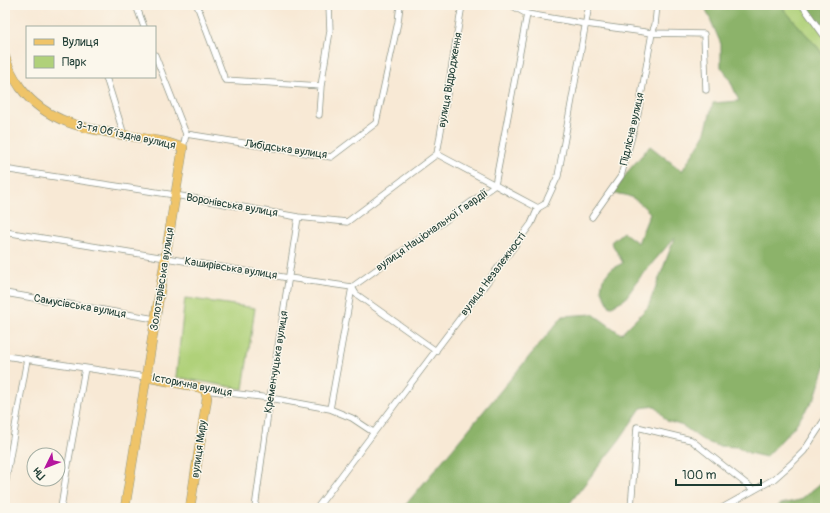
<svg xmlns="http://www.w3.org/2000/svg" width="830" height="513" font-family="Pangolin,sans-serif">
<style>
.green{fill:#b0d17a;stroke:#688757}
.forest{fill:#8cb36a;stroke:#56784f}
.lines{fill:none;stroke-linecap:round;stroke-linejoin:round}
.street-casing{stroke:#8c9384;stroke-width:7}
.primary-casing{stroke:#8c9384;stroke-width:10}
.street{stroke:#fff;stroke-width:5.5}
.primary{stroke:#efc469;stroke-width:9}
.labels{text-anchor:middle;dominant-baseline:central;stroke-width:3;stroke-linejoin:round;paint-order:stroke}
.street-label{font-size:11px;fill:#1f3d34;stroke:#fbf7ec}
</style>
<rect width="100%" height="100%" fill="#fbf7ec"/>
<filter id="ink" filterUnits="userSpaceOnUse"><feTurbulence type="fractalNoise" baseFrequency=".025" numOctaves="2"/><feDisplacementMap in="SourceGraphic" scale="8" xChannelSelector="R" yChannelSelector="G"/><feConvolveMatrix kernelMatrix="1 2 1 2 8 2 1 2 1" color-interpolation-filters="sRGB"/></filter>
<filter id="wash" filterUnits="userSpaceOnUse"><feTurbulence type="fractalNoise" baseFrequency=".012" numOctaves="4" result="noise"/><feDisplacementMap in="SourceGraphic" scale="16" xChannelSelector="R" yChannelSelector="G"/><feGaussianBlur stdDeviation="0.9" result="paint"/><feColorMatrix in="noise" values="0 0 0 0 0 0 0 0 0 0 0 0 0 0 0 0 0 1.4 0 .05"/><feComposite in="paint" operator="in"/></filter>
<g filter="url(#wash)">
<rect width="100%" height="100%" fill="#f8e9d5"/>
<path class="green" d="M780,5H806L825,31V61L820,50Z
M185,298L255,308L243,389L176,377Z"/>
<path class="forest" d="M701,5H780L820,50L825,61V367L815,397L794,427L766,457L749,453L738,447L718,446L704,441L683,426L667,421L655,406L641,408L620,439L566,508H403L563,316L593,314L621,334L648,307L675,237L641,276L625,299L610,307L601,289L603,279L611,269L623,263L611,242L623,232L638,243L650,213C638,201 631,193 613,194L629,170L650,146L682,171L704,136L713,103L739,101L729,78L721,67V44L705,7Z
M806,5H825V31Z
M825,476V508H776L781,504L800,500L821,483Z"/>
</g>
<g filter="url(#ink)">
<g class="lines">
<g class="street-casing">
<path id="street" d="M136,5L144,27
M197,5L225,80L321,86
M802,5L825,37
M527,14L586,24L652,33L704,34L706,90
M155,55L186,134L183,148
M106,77L124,135
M319,115L321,86L330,31L329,5
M186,134L331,157L376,123L398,22L400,5
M437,154L462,5
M437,154L538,208
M5,171L10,170L175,195L298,217L347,222L437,154
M592,217L621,176L638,114L652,33L655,25L657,5
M5,232L289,278L352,287L356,294L436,351
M5,293L155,319
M5,356L146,377
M205,390L270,398L330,409L352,418L373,432
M330,409L352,287L495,185L527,14L511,5
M5,485L27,359
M61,508L66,476L85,368
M255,508L270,398L298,217
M317,508L531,224L538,208L545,204L558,176L589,5
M631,508L637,427L691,440L754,490
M722,508L774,479L792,463L804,451L825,419"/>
</g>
<g class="primary-casing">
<path id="primary" d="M5,57C8,68 14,78 20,87C52,132 111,131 159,141C167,142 175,145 183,148L125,508
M146,377L198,387L205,390L207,398L190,508"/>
</g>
<use href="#street" class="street"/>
<use href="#primary" class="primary"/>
</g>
</g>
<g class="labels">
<g class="street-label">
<text transform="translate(450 80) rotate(-80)">вулиця Відродження</text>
<text transform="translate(632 129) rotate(-77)">Підлісна вулиця</text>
<text transform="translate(126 135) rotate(12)">3-тя Обʼїздна вулиця</text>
<text transform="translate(286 149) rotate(8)">Либідська вулиця</text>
<text transform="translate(232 205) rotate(10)">Воронівська вулиця</text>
<text transform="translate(432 230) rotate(-35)">вулиця Національної Гвардії</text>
<text transform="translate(231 268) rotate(9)">Каширівська вулиця</text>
<text transform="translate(493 274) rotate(-53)">вулиця Незалежності</text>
<text transform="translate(162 279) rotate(-81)">Золотарівська вулиця</text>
<text transform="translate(80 306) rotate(10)">Самусівська вулиця</text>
<text transform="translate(276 362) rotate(-81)">Кременчуцька вулиця</text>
<text transform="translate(192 385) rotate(11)">Історична вулиця</text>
<text transform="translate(199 449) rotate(-82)">вулиця Миру</text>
</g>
</g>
<rect width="830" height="513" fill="none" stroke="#fbf7ec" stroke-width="20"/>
<rect x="26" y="26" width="130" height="52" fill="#fbf7ec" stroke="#a3ada2"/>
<rect x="34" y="39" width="20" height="6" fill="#efc469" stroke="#a3ada2"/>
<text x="62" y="46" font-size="12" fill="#1f3d34">Вулиця</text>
<rect x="34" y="56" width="20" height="12" fill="#b0d17a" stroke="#a3ada2"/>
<text x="62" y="66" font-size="12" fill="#1f3d34">Парк</text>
<g transform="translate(46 467) rotate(227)"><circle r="19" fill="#fbf7ec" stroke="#a3ada2"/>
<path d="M0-3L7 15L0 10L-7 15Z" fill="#b5179e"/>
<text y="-6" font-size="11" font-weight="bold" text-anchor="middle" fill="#1f3d34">Пн</text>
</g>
<path d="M676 479v6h85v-6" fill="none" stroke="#1f3d34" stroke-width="2"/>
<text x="682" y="479" font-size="12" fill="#1f3d34" stroke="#fbf7ec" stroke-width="3" paint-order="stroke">100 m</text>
</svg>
